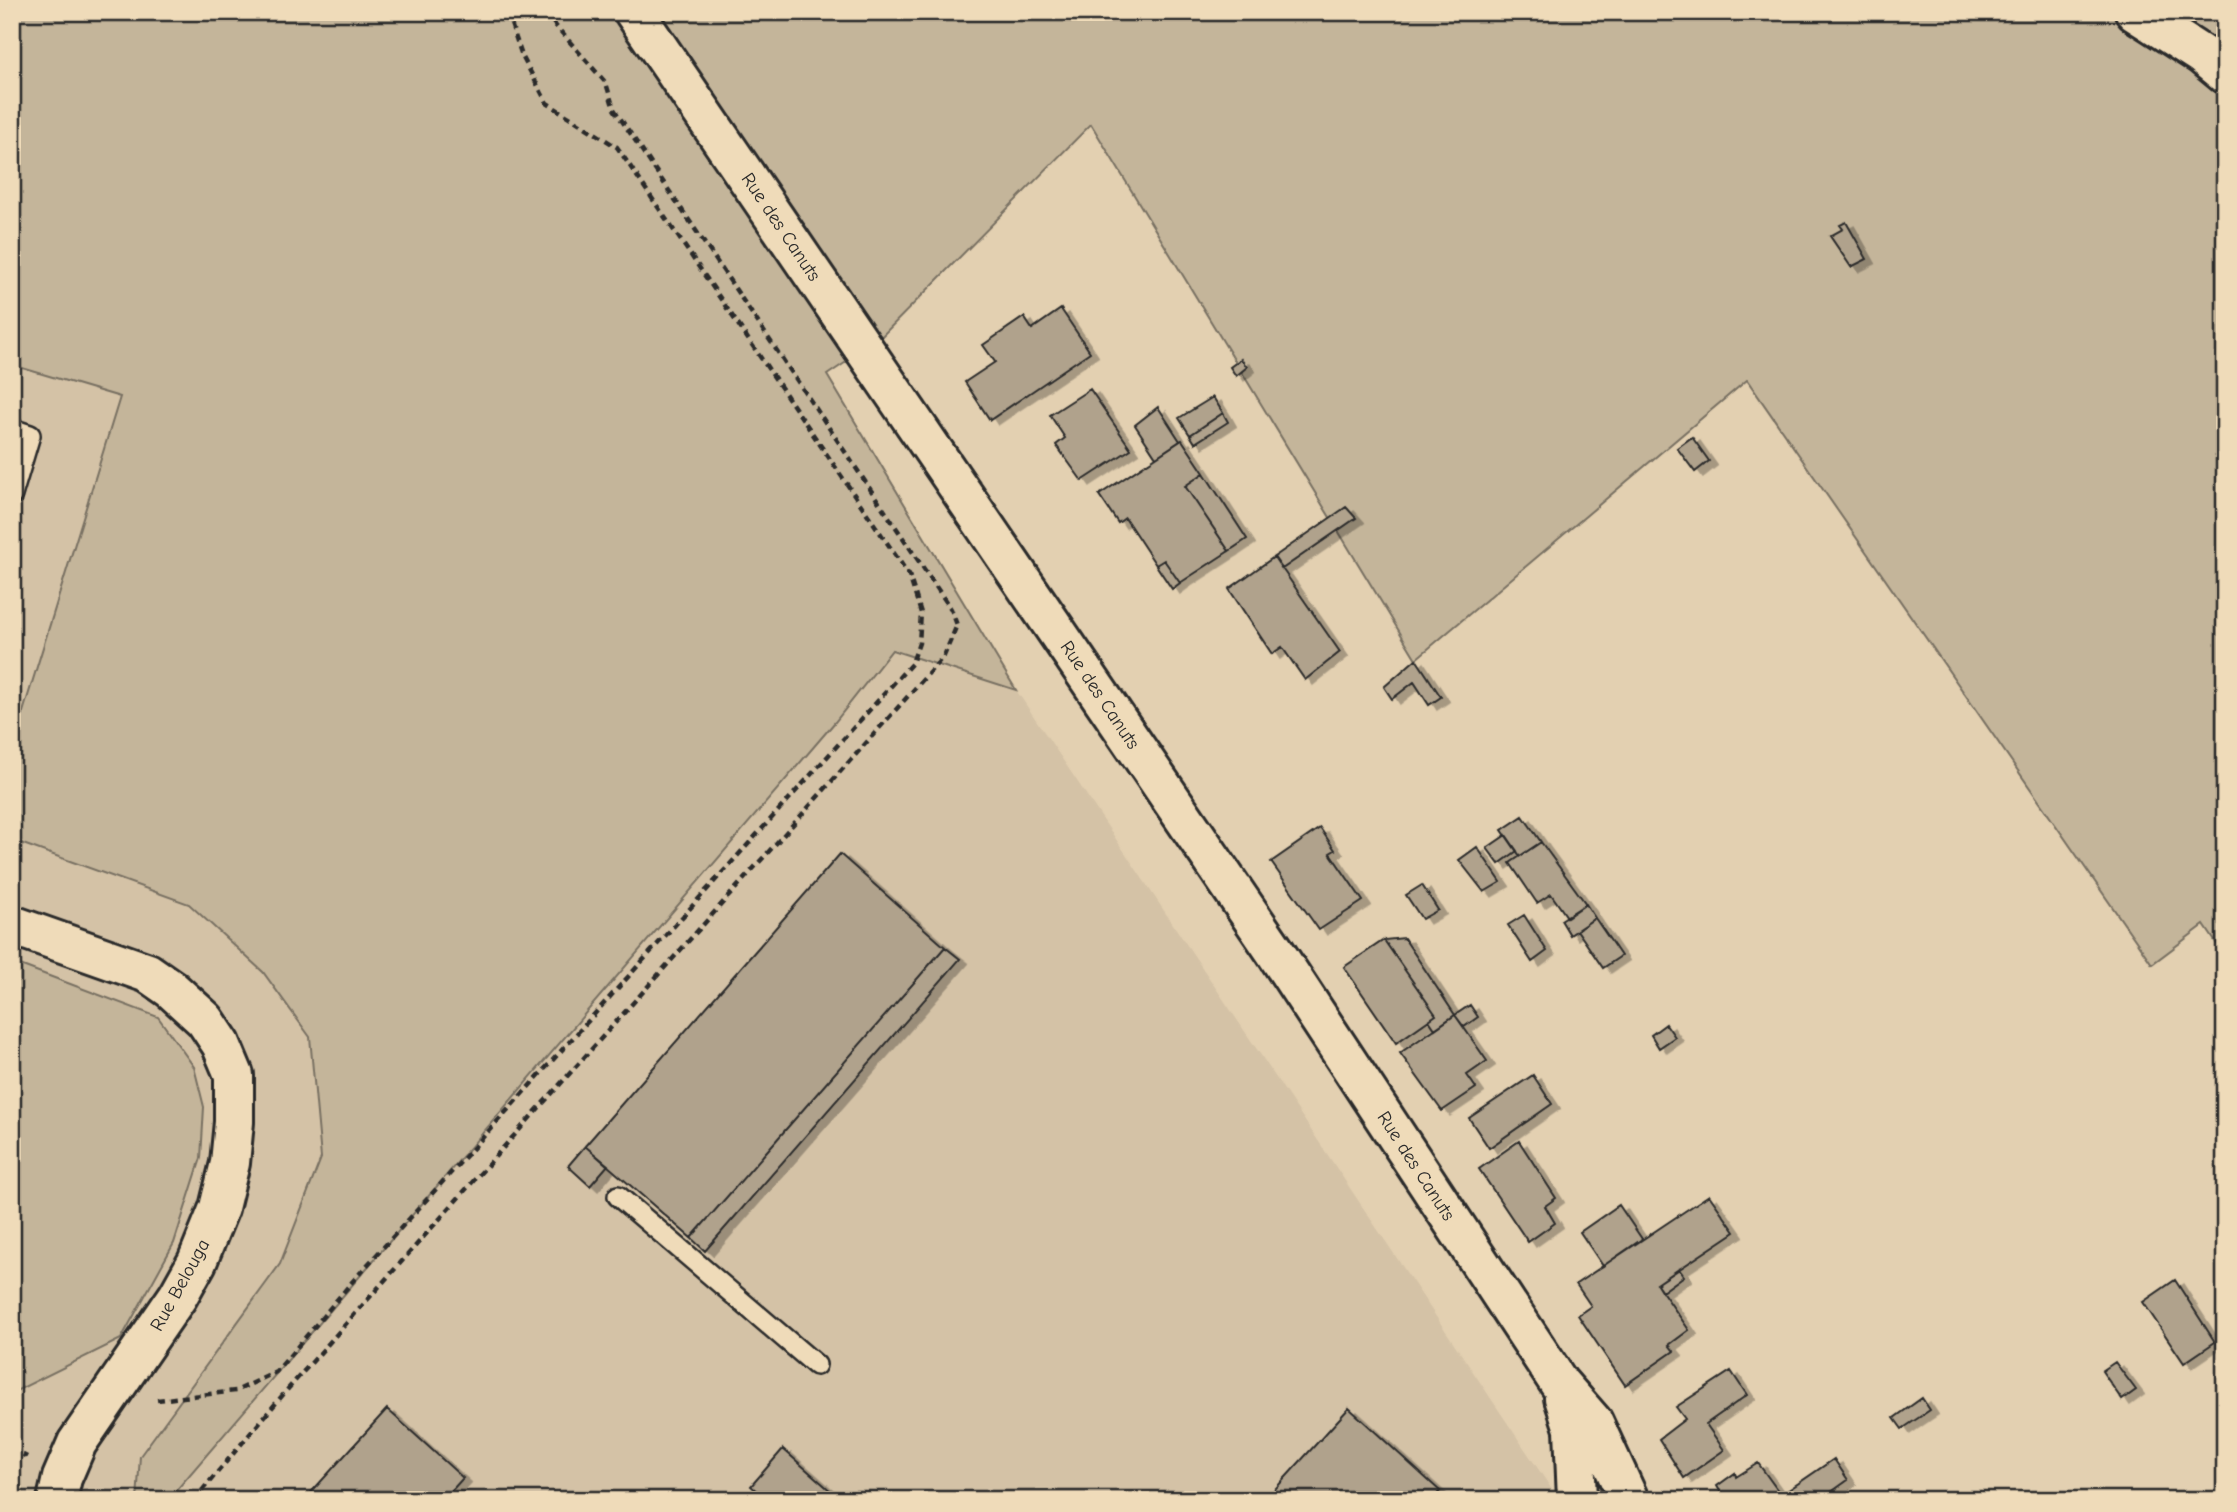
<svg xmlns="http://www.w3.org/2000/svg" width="2237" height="1512" font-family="'Comic Neue',sans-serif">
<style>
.built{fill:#d4c2a6}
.green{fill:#c4b59a;stroke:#787062;stroke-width:2}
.building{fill:#b0a28c;stroke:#2b2b2b;stroke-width:2;filter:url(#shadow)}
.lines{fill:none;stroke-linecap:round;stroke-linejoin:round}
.lane-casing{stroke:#2b2b2b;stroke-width:24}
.street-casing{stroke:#2b2b2b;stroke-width:44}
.highway-casing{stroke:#2b2b2b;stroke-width:44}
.path{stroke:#2b2b2b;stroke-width:4.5;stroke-dasharray:7 5;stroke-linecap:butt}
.lane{stroke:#efdbb9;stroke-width:19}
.street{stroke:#efdbb9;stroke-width:38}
.highway{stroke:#efdbb9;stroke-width:38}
.labels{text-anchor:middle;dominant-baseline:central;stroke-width:5;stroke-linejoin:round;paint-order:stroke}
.street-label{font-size:19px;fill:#2b2b2b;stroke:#efdbb9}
</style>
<defs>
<filter id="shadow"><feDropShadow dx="8" dy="4.5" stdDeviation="0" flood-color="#0004"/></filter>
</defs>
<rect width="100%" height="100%" fill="#e3d0b1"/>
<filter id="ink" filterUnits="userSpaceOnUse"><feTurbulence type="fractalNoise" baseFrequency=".0143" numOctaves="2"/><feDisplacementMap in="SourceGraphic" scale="14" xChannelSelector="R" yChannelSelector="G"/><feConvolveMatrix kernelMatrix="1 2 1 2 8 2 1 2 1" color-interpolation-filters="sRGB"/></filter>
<g filter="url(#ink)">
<path class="built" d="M12,365L120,397L1016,690L1559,1500H12Z"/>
<path class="green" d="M12,12H2225V956L2204,925L2152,964L1747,380L1416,659L1091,124L876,342L827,375L1016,690L892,650L835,722L168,1500H137L140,1456L280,1264L321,1158L310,1037L263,972L189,904L12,840V748L120,397L12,365Z
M12,962L158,1017L194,1067L204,1107L201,1158L174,1243L121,1339L12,1393Z"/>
<path class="building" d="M1846,222L1867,259L1851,267L1830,236L1843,229L1840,225Z
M1061,309L1090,352L990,420L965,382L995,362L983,345L1024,317L1032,329Z
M1241,359L1247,367L1236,376L1230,367Z
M1090,389L1131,449L1082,481L1056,445L1065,438L1050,415Z
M1213,397L1223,413L1190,435L1179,418Z
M1158,407L1180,441L1156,457L1135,425Z
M1223,413L1228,422L1195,443L1190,435Z
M1692,437L1709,461L1695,472L1677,448Z
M1182,440L1204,473L1185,486L1229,551L1180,583L1164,560L1156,565L1125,518L1118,523L1099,495Z
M1204,473L1247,539L1229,551L1185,486Z
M1346,507L1356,518L1282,569L1274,557Z
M1274,557L1340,652L1305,680L1282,647L1272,654L1229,589Z
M1164,560L1180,583L1172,589L1156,565Z
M1416,659L1441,697L1429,705L1414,682L1392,699L1384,687Z
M1523,816L1541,842L1520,856L1502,830Z
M1320,828L1335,850L1330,853L1363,901L1319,930L1271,862Z
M1506,835L1517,851L1499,864L1487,848Z
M1541,842L1586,904L1567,917L1551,894L1537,903L1510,863Z
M1477,847L1501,882L1484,892L1459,860Z
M840,854L945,947L691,1238L585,1146Z
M1422,885L1438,910L1422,919L1406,895Z
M1586,904L1595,918L1570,935L1561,920Z
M1524,915L1547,951L1532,962L1508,925Z
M1595,918L1621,956L1603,968L1577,930Z
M1404,938L1455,1015L1435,1029L1429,1020L1436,1015L1384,940Z
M1384,940L1436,1015L1396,1043L1344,967Z
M945,947L960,959L705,1251L691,1238Z
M1470,1005L1478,1017L1464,1027L1455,1015Z
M1455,1015L1487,1061L1467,1075L1476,1088L1442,1111L1400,1053Z
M1666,1024L1675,1037L1659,1048L1651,1035Z
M1533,1075L1552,1104L1489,1148L1469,1118Z
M1519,1141L1556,1198L1545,1206L1555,1223L1528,1242L1479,1169Z
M585,1146L608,1165L590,1186L568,1166Z
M1709,1195L1735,1232L1657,1284L1689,1330L1669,1345L1674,1351L1625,1385L1578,1315L1591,1306L1576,1284Z
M1619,1205L1642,1239L1603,1266L1580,1232Z
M1679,1269L1684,1276L1662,1292L1657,1284Z
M2175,1280L2215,1342L2184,1363L2143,1302Z
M2115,1362L2136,1390L2122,1400L2102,1371Z
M1731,1371L1747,1395L1706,1424L1724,1450L1684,1478L1659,1439L1685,1419L1676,1407Z
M1922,1398L1930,1410L1902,1429L1894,1418Z
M1349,1408L1440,1491L1432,1500H1265Z
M387,1409L463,1478L443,1500H304Z
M783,1449L841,1500H767L751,1486Z
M1834,1459L1848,1480L1820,1500H1774Z
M1758,1463L1781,1495L1774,1500H1725L1717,1486L1735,1473L1736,1477Z"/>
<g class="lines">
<g class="lane-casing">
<path id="lane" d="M12,429L30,435L12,495
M618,1196L816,1365"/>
</g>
<g class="street-casing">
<path id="street" d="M634,12L1274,950L1559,1383L1593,1422L1629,1500
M12,925L148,973L171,989L205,1020L221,1044L234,1075V1122L230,1163L219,1208L197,1262L178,1296L77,1443L62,1478L57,1500
M1564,1398L1574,1429L1577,1500"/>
</g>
<g class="highway-casing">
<path id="highway" d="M2135,12L2202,55L2225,74"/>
</g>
<path class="path" d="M157,1400L236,1391L276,1372L352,1282L912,663L919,643L921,613L909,575L617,147L547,103L522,56L507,12
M12,1449L27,1457
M194,1500L287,1390L485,1168L944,656L957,625L951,609L614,109L606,83L555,25L546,12"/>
<use href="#lane" class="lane"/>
<use href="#street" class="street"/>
<use href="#highway" class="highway"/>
</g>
</g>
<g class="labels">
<g class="street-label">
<text transform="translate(781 227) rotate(56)">Rue des Canuts</text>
<text transform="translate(1100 695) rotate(56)">Rue des Canuts</text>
<text transform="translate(1416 1166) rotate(57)">Rue des Canuts</text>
<text transform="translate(180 1285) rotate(-61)">Rue Belouga</text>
</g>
</g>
<rect width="2237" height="1512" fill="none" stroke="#efdbb9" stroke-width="42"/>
<rect x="21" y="21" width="2195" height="1470" fill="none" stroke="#2b2b2b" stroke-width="2.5" filter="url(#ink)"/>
</svg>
